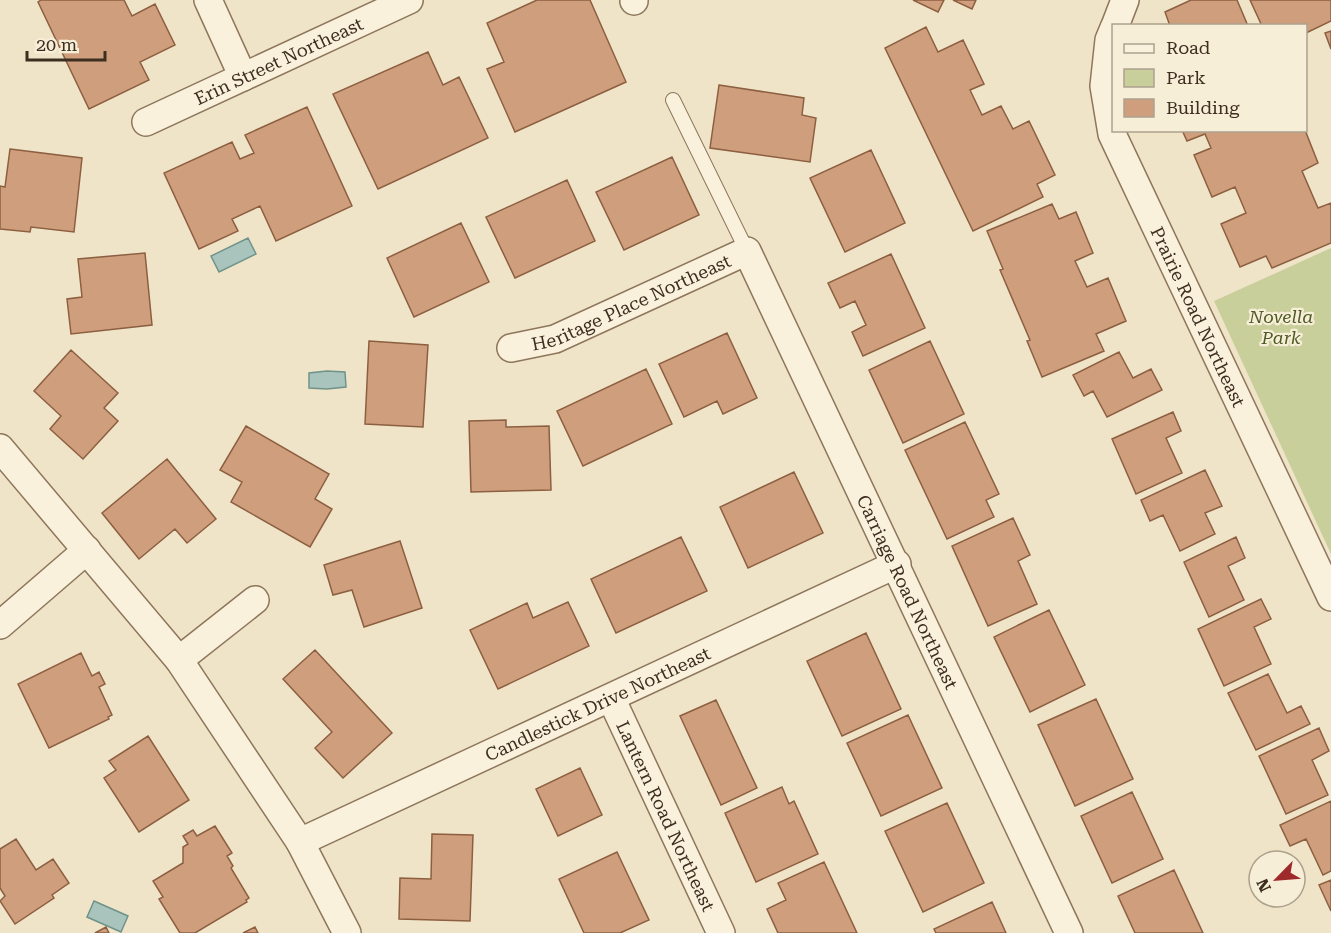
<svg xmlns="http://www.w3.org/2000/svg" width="1331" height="933" font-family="'Roboto Serif',serif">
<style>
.green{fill:#c9cf9b}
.water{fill:#a9c4bc;stroke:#6f938a;stroke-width:1.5}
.building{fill:#cf9f7d;stroke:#8d5f41;stroke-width:1.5}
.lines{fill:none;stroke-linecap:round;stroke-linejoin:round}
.lane-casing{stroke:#8d765c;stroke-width:16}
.street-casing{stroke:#8d765c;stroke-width:30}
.lane{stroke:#faf1dc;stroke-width:14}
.street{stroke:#faf1dc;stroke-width:27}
.labels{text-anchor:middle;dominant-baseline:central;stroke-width:4.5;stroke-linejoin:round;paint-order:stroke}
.street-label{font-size:18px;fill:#3d2e20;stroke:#f7eed8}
.park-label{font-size:18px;font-style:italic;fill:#4d5a26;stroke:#f7eed8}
</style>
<rect width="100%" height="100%" fill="#f0e4c8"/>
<path class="green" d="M1331,248V554L1214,301Z"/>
<path class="water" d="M248,238L256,254L219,272L211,256Z
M327,371L345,372L346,387L327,389L309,388V373Z
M94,901L128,916L121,932L87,917Z"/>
<path class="building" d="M41,0H124L132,16L155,4L175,45L140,62L149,80L89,109L38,2Z
M537,0H590L626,82L515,132L487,69L504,62L487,23Z
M913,0H944L938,12Z
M953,0H976L972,9Z
M1191,0H1237L1248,26H1170L1165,12Z
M1250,0H1331V21L1306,33V26H1262Z
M926,27L938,52L963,40L984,84L970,90L982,115L1001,106L1013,129L1029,121L1055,175L1037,184L1043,197L973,231L885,48Z
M1331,31V49L1325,33Z
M428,52L443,85L459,77L488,138L378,189L333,94Z
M719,85L804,98L802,115L816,118L810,162L710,148Z
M307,107L352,206L276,241L260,206L232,219L238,231L199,249L164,173L232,142L240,159L254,153L245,135Z
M1182,130H1305L1318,163L1302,171L1318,208L1331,203V243L1272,268L1266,256L1240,267L1221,224L1246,213L1235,187L1212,197L1194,155L1211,148L1205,134L1187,141Z
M10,149L82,158L74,232L31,227L30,232L0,229V186L5,187Z
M871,150L905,223L845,252L810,178Z
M672,157L699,215L624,250L596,192Z
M567,180L595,241L515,278L486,217Z
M1052,204L1059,219L1076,212L1093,253L1075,261L1087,287L1108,278L1126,321L1096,334L1104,351L1042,377L1027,341L1030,340L1000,270L1003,269L987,231Z
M461,223L489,282L414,317L387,258Z
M145,253L152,325L71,334L67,299L82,297L78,259Z
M891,254L925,328L863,356L852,332L866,325L855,301L840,308L828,283Z
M727,333L757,398L723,414L717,401L684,417L659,364Z
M369,341L428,345L423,427L365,424Z
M930,341L964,414L903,443L869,370Z
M71,350L118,393L104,408L118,421L83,459L50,429L61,416L34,391Z
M1119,352L1133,378L1151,369L1162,390L1107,417L1093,391L1084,396L1073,375Z
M646,369L672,424L583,466L557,411Z
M1173,412L1181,431L1166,438L1182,473L1136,494L1112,439Z
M506,420V427L549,426L551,490L471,492L469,421Z
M965,422L999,494L986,500L994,517L947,539L905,450Z
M246,426L329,474L315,499L332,509L310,547L231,502L242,482L220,470Z
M167,459L216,519L187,543L175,529L139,559L102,513Z
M1205,470L1222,506L1205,513L1215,534L1180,551L1163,515L1150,521L1141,500Z
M794,472L823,533L748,568L720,507Z
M1013,518L1030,555L1018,561L1037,604L988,626L952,546Z
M681,537L707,591L616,633L591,579Z
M1236,537L1245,558L1228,566L1244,600L1209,617L1184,562Z
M400,541L422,608L364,627L352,590L333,595L324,565Z
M1261,599L1271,619L1254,627L1271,664L1224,686L1198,629Z
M568,602L589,646L498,689L470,630L527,603L533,618Z
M1049,610L1085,685L1030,712L994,637Z
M866,633L901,709L842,736L807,661Z
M315,650L392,733L343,778L315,748L332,732L283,679Z
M81,653L92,676L99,672L105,684L99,687L112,715L108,717L109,719L49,748L18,684Z
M1268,674L1287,713L1301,706L1310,724L1256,750L1228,693Z
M1096,699L1133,779L1075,806L1038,725Z
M716,700L757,788L721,805L680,716Z
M908,715L942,788L881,816L847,743Z
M1319,728L1329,751L1312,760L1328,795L1286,814L1259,756Z
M148,736L189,800L139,832L104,778L116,770L109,761Z
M580,768L602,815L558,836L536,789Z
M782,787L789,804L794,801L818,854L756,882L725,813Z
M1132,792L1163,859L1112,883L1081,816Z
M1331,801V871L1323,875L1306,839L1290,846L1280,825Z
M947,803L984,883L923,912L885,831Z
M215,826L232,853L227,856L233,866L231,868L249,898L246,900L247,902L195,933H180L159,899L163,897L153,881L183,863V847L188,844L183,836L193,830L197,836Z
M432,834L473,835L470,921L399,919L400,878L431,879Z
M16,839L36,870L53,859L69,883L52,895L54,898L15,924L0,901L5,896L0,888V849Z
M617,852L649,920L620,933H584L559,879Z
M824,862L857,933H778L767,909L786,900L778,883Z
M1174,870L1203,933H1135L1118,896Z
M1331,880V911L1319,885Z
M992,902L1006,933H936L934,929Z
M106,927L109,933H95Z
M255,927L258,933H243Z"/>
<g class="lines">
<g class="lane-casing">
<path id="lane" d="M673,100L747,251"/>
</g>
<g class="street-casing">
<g id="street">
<path d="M208,0L243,77"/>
<path d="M634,0V1"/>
<path d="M1115,26L1125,0"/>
<path id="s1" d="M1114,28L1109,40L1104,86L1112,134L1331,597"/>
<path id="s2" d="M146,122L409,0"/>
<path id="s3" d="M511,348L555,339L747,251L1069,933"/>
<path d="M0,448L179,660L300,842L347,933"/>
<path d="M0,625L87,550"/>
<path d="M179,660L255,600"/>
<path id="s4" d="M611,698L721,933"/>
<path id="s5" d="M300,842L897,564"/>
</g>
</g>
<use href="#lane" class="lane"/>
<use href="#street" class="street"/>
</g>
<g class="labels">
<g class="street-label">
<text stroke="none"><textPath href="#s2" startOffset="146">Erin Street Northeast</textPath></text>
<text stroke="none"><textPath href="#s3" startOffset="129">Heritage Place Northeast</textPath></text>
<text stroke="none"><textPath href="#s1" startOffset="310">Prairie Road Northeast</textPath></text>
<text stroke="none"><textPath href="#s3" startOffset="633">Carriage Road Northeast</textPath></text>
<text stroke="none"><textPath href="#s5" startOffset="328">Candlestick Drive Northeast</textPath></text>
<text stroke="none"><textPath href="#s4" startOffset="130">Lantern Road Northeast</textPath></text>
</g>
<g class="park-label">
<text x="1281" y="316">Novella<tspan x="1281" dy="21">Park</tspan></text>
</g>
</g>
<rect x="1112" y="24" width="195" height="108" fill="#f7eed8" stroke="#ada18e" stroke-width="1.5"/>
<rect x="1124" y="44" width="30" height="9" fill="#faf1dc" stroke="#ada18e" stroke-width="1.5"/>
<text x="1166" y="54" font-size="18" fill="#3d2e20">Road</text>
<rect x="1124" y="69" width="30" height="18" fill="#c9cf9b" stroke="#ada18e" stroke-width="1.5"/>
<text x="1166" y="84" font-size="18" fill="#3d2e20">Park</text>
<rect x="1124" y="99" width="30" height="18" fill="#cf9f7d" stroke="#ada18e" stroke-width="1.5"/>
<text x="1166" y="114" font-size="18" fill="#3d2e20">Building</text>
<g transform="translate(1277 879) rotate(245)"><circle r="28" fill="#f7eed8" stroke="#ada18e" stroke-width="1.5"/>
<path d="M0-4.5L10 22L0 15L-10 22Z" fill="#9e2a2b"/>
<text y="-9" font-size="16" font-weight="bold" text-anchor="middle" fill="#3d2e20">N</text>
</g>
<path d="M27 51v9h78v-9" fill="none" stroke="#3d2e20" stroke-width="3"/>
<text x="36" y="51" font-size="18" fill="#3d2e20" stroke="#f7eed8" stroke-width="4.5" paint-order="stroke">20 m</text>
</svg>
